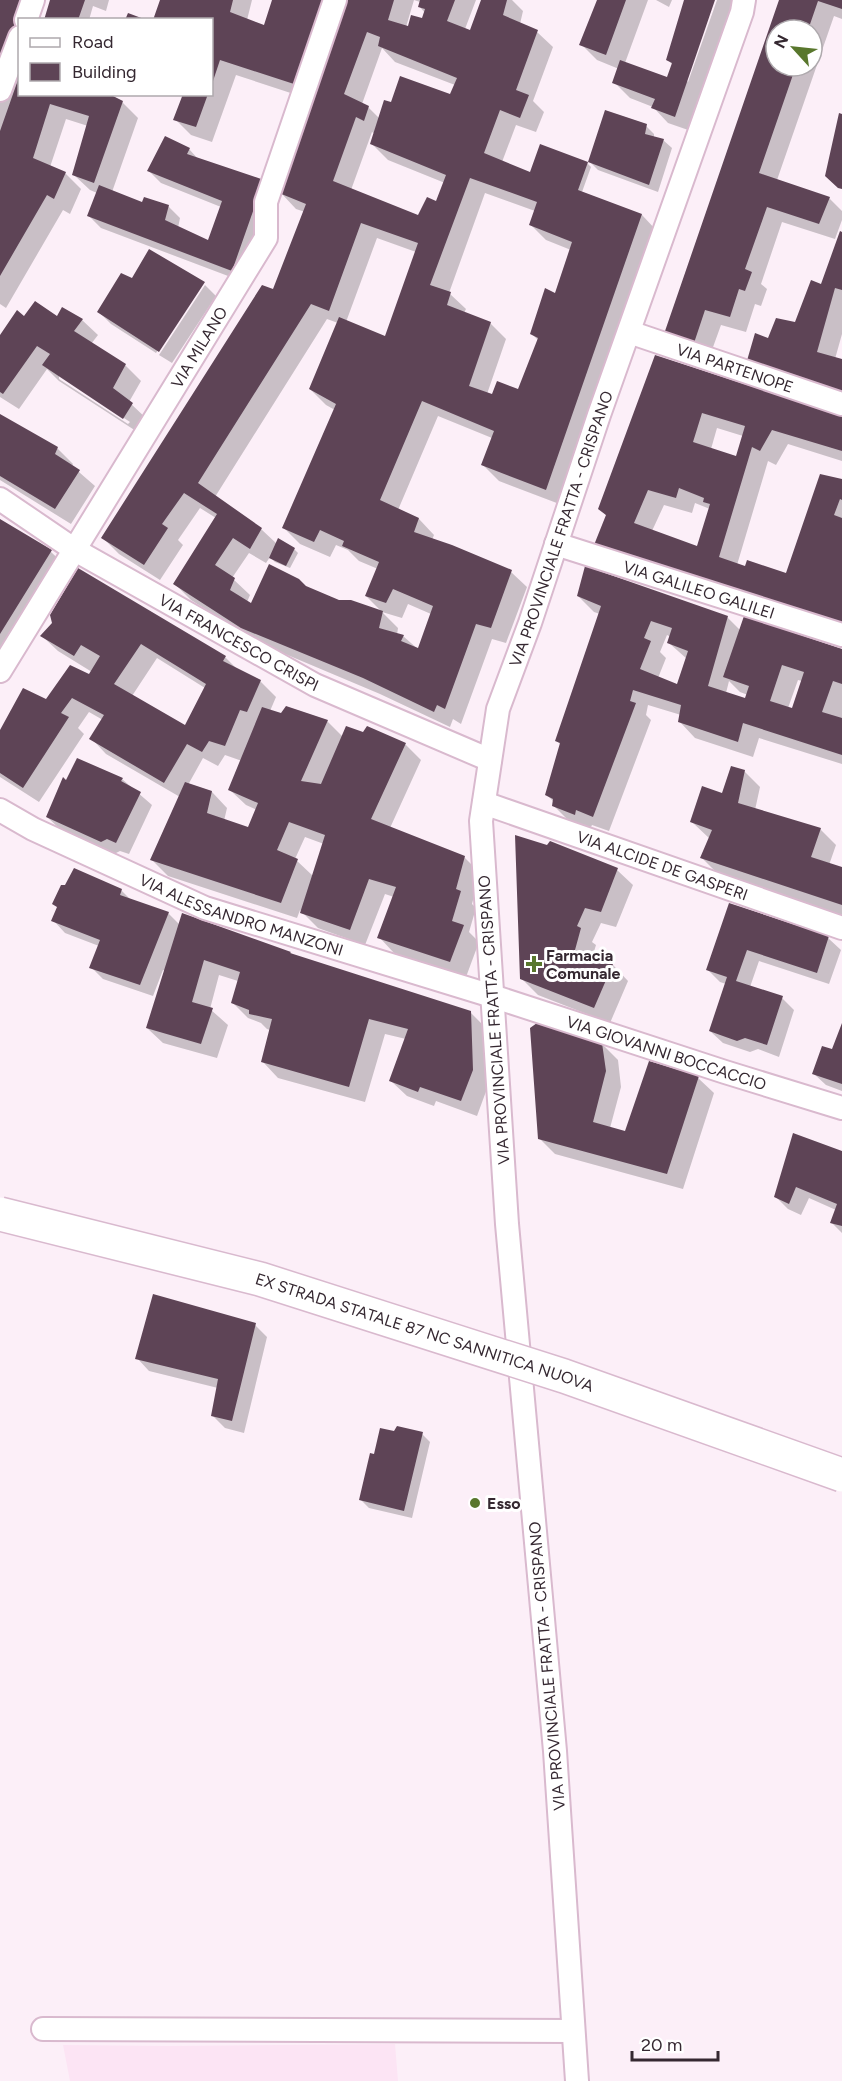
<svg xmlns="http://www.w3.org/2000/svg" width="842" height="2081" font-family="Figtree,sans-serif">
<style>
.built{fill:#fce4f4}
.shadow{fill:#0003;fill-rule:evenodd}
.building{fill:#5e4456;fill-rule:evenodd}
.lines{fill:none;stroke-linecap:round;stroke-linejoin:round}
.minor-casing{stroke:#d9b9ce;stroke-width:26}
.minor{stroke:#fff;stroke-width:22}
.trunk-bridge-casing{stroke:#d9b9ce;stroke-width:36;stroke-linecap:butt}
.trunk-bridge{stroke:#fff;stroke-width:33}
.poi-dot{fill:#59772d;stroke:#fff;stroke-width:2}
.labels{text-anchor:middle;dominant-baseline:central;stroke-width:6;stroke-linejoin:round;paint-order:stroke}
.street-label{font-size:16px;fill:#352831;stroke:#fff}
.poi-label{font-size:16px;font-weight:bold;fill:#352831;stroke:#fff;text-anchor:start}
</style>
<rect width="100%" height="100%" fill="#fceff8"/>
<path class="built" d="M395,2044L398,2081H70L63,2045L168,2046Z"/>
<path class="shadow" d="M0,0H44L38,20H20V94L122,102L138,118L112,192L142,204L168,206L180,218L178,228L209,242L221,207L161,183L149,171L189,149L199,160L275,193L244,282L101,228L89,216L97,193L90,190L74,175L88,126L66,119L50,167L65,173L81,189L70,214L63,210L6,308L0,304Z
M52,0H109L106,11L93,6L89,20H45Z
M161,0H252L247,20L264,26L274,0H476L465,29L471,31L482,0H512L523,11L520,24L537,32L553,47L533,101L544,112L536,132L516,125L502,162L531,173L587,163L591,167L582,192L642,215L657,231L562,505L499,481L483,465L492,438L438,416L398,510L419,519L434,535L432,540L511,572L527,587L506,643L492,639L461,724L453,719L450,727L380,694L259,643L191,600L175,584L216,518L200,508L178,540L183,545L160,580L119,554L103,538L274,291L305,212L296,209L281,193L309,99L236,75L212,142L191,135L175,119L184,94H212V20ZM414,0L420,2L419,6L425,13L423,20L409,28L406,27ZM382,48L395,62L455,85L451,96L380,119L368,107L362,104ZM372,132L375,134L372,144L388,160L445,183L437,202L419,217L351,190ZM485,193L535,211L531,225L546,240L571,250L556,295L532,334L539,341L519,391L493,396L487,394L506,339L490,323L464,313L466,309L449,293ZM377,238L416,252L386,338L346,322ZM327,319L338,323L310,389L326,405L335,410L284,528L300,544L330,557L336,545L348,550L359,561L378,569L366,596L382,612L402,618L408,604L431,614L419,650L403,636L397,635L398,628L383,613L350,601L339,602L305,588L252,605L247,602L250,595L232,578L249,553L266,563L270,557L275,562L290,568L298,553L294,549L277,544L261,529L215,497Z
M598,0H648L625,63L668,79L673,65L667,59L686,0H714L686,79L688,82L717,0H736L691,131L668,123L653,107L630,98L614,82L619,69L597,60L581,44Z
M656,0H672L669,7Z
M781,0H842V19L834,16L777,180L829,198L842,211V220L835,239L782,222L761,284L767,289L761,306L755,304L746,332L721,325L708,361L682,349ZM776,30H812V66H776Z
M646,126L654,134V138L663,140L672,148L658,192L598,170L590,162Z
M842,233V334L835,359L842,361L768,340L796,324L822,286Z
M132,280L205,284H202L156,353L111,324L99,312Z
M205,285L216,296L172,363L159,355Z
M25,318L82,320L98,335L91,344L125,365L141,381L129,402L148,420L139,433L59,381L47,369L19,409L0,397V337ZM59,375L130,422L128,424L59,379Z
M656,357L842,417V461L788,444L776,465L768,461L737,565L787,575L842,481V636L607,516L600,509ZM717,428L743,436L737,457L711,449ZM695,503L710,509L698,548L652,531L664,505L692,513Z
M0,416L57,448L73,464L72,466L95,486L71,524L0,480Z
M0,521L51,552L67,567L0,675Z
M578,596L727,617L740,630L842,651V764L759,738L753,757L695,738L680,722L681,715L648,705L646,715L651,720L609,831L592,825L590,829L570,822L554,806V802L547,795L561,745L557,741L600,614L594,612ZM667,635L671,637L669,643L687,659L678,686L658,678L666,658L660,652ZM798,680L802,681L793,710L788,708ZM729,681L740,692L748,695L746,700L726,693Z
M53,623L225,657L238,670L260,681L276,697L270,711L282,715L327,721L343,737L363,733L367,727L406,745L421,760L390,828L464,857L480,873L472,904L476,908L469,932L479,942L466,977L394,953L379,937L394,897L385,894L365,945L318,928L300,910L297,918L168,876L152,860L180,797L106,754L91,738L103,720L89,712L78,728L84,734L39,802L0,777V733L46,701L89,676L92,672L58,651L42,636ZM157,658L205,688L186,727L132,696ZM225,755L242,761L230,790L246,805L257,810L248,829L224,821L227,808L212,792L188,785L203,758L218,766ZM305,837L324,844L313,876L295,859Z
M744,771L760,787L755,810L820,829L836,845L829,865L842,869V915L718,874L702,858L710,839L692,822L723,795Z
M122,779L152,805L129,854L120,851L114,854L60,829L47,817L67,782Z
M617,870L633,885L616,927L601,923L592,942L596,945L592,958L613,965L628,981L610,1023L538,995L522,979Z
M121,890L132,901L168,913L180,925L183,915L291,953L293,956L470,1012L486,1028L488,1086L477,1116L436,1101L434,1106L407,1096L391,1081L406,1039L385,1034L365,1102L278,1078L263,1062L270,1030L267,1029L261,1023L248,1018L232,1002L238,981L219,975L210,1009L228,1025L217,1058L163,1043L147,1028L165,971L163,970L153,996L103,979L91,967L99,946L65,933L53,920Z
M730,904L828,938L841,950L829,984L759,961L750,987L782,998L794,1010L779,1057L758,1049L750,1052L723,1043L710,1031L726,984L720,982L708,970Z
M842,1026V1091L826,1085L813,1073L833,1051Z
M602,1044L618,1060L621,1087L610,1128L626,1132L698,1078L714,1093L683,1189L555,1154L539,1138Z
M842,1152V1233L832,1223L836,1210L809,1198L801,1215L788,1209L776,1197Z
M255,1325L267,1337L244,1433L225,1428L213,1416L218,1388L149,1371L137,1358Z
M394,1433L422,1434L430,1442L412,1518L369,1508L360,1499L375,1456Z"/>
<path class="building" d="M0,0H24L0,67Z
M50,0H85L78,20H44Z
M160,0H233L230,12L264,25L272,0H324L294,84L220,60L212,84V20H153Z
M346,0H394L388,20L408,26L411,15L422,18L425,9L418,7L420,0H455L447,21L470,30L481,0H507L503,15L538,30L516,90L529,95L520,118L500,110L484,153L530,172L540,144L588,162L578,190L642,214L546,490L481,465L494,431L422,401L380,500L419,518L414,532L452,545L512,570L491,628L476,624L445,709L437,705L434,712L363,678L241,628L173,584L217,514L184,493L162,524L168,528L144,565L101,538L262,285L273,289L306,204L279,193ZM367,32L380,37L378,46L457,78L450,94L400,76L391,102L384,100L370,144L446,175L436,201L427,197L418,215L333,181L356,117L364,121L369,106L344,94ZM470,178L537,202L529,225L572,242L555,293L545,288L530,334L538,338L518,389L497,381L492,394L469,386L491,322L447,305L451,292L430,285ZM361,223L418,243L385,336L339,317L309,389L336,404L282,528L314,542L320,530L344,541L342,546L379,562L365,596L386,603L393,589L433,606L418,648L401,641L404,635L379,628L383,611L351,600H339L306,586L299,579L269,564L251,603L230,590L235,578L215,565L233,538L250,549L262,528L198,483L311,304L329,311Z
M597,0H626L606,55L579,45Z
M684,0H715L675,117L651,108L655,99L612,83L620,60L667,77L672,63L666,60Z
M779,0H842V9L818,1L808,30H776V66H796L759,173L830,197L819,224L767,207L745,269L752,272L745,291L739,289L730,317L705,310L693,346L664,334Z
M128,13L144,19V20H125Z
M19,77L20,94H109L123,101L94,183L72,175L89,116L50,104L33,158L66,172L54,199L47,195L0,276V131Z
M183,94H208L196,127L173,120Z
M605,110L647,124L645,134L664,139L649,185L588,162Z
M839,113L842,114V189L838,188L825,176Z
M165,136L190,148L187,154L264,180L232,271L87,216L99,185L142,202L144,197L169,205L165,220L208,240L222,201L147,171Z
M840,231L842,232V290L835,288L817,352L842,359V395L746,364L755,333L768,338L776,318L795,322L811,280L821,284Z
M149,249L205,282L159,352L97,312L121,273L132,278Z
M35,301L57,316L62,307L83,319L74,331L126,364L113,388L133,403L123,419L42,365L50,354L37,346L3,394L0,392V335L17,310L24,316Z
M655,355L842,416V451L772,430L760,451L752,447L719,557L745,566L747,560L786,573L820,474L842,479V500L840,499L834,515L842,518V626L594,545L606,515L598,509ZM702,413L745,426L736,456L693,442ZM679,488L704,498L703,502L710,504L697,546L634,523L648,490L676,498Z
M0,414L58,447L55,454L80,470L55,509L0,476Z
M0,519L52,550L0,634Z
M278,538L295,548L286,566L269,558Z
M585,566L728,616L708,686L745,698L749,686L723,677L744,616L842,649V684L833,681L822,712L842,718V755L743,723L738,742L678,722L681,705L633,690L630,701L636,703L593,817L576,810L575,815L552,806L553,799L545,795L560,743L555,741L601,606L577,596ZM651,621L672,628L667,643L688,651L677,684L640,669L651,641L644,638ZM782,665L804,672L792,708L770,701Z
M78,568L226,656L223,661L261,680L247,712L240,710L225,746L209,741L202,752L187,744L164,783L89,739L104,715L72,698L61,713L69,717L23,788L0,773V730L23,688L46,699L70,665L89,674L100,656L81,645L74,656L40,636L52,623L50,615ZM141,644L206,684L185,725L114,684Z
M286,706L328,720L301,781L321,784L346,726L363,732L367,726L406,743L371,819L465,856L456,889L461,891L452,921L464,925L450,962L377,938L396,887L369,879L350,930L300,913L325,835L289,822L277,850L298,859L281,903L150,860L185,782L212,791L207,813L248,827L258,803L228,790L262,707L281,713Z
M77,758L123,778L121,781L141,792L116,843L107,839L101,842L46,817L63,777L66,780Z
M731,766L745,770L738,803L821,828L811,857L842,867V905L700,858L712,830L690,822L702,786L722,793Z
M515,835L547,845L550,841L618,868L601,912L585,908L577,926L581,928L575,950L613,964L594,1008L520,979Z
M74,868L122,889L120,895L169,912L140,985L89,968L100,940L51,921L57,907L52,904L61,885H65Z
M729,903L829,936L817,973L747,950L736,981L783,996L767,1045L745,1038L737,1041L709,1031L727,977L706,970Z
M182,913L291,952L290,953L471,1011L473,1070L461,1101L420,1087L418,1092L389,1081L408,1029L369,1019L349,1087L261,1062L272,1019L249,1014V1010L231,1003L240,972L204,960L192,1002L213,1008L201,1044L146,1028Z
M537,1023L602,1043L606,1071L593,1122L625,1131L649,1061L699,1076L667,1174L538,1139L530,1028Z
M842,1023V1084L812,1074L822,1046L832,1049Z
M793,1133L842,1151V1226L830,1223L837,1204L796,1187L789,1204L774,1197Z
M153,1294L256,1323L232,1421L211,1416L218,1379L135,1359Z
M397,1426L423,1432L404,1511L359,1500L370,1453L374,1454L380,1428L394,1431Z"/>
<g class="lines">
<g class="minor-casing">
<g id="minor">
<path d="M26,20L33,0"/>
<path d="M0,90L20,37"/>
<path id="s1" d="M629,332L842,404"/>
<path id="s2" d="M0,499L75,550L315,685L490,760"/>
<path id="s3" d="M556,544L842,635"/>
<path id="s4" d="M0,671L266,238V202L335,0"/>
<path id="s5" d="M484,803L842,928"/>
<path id="s6" d="M0,810L33,829L205,908L492,996L725,1072L842,1108"/>
<path d="M43,2029L573,2031"/>
<path id="s7" d="M577,2081L555,1751L507,1224L481,821L498,709L530,623L599,415L742,12L744,0"/>
</g>
</g>
<use href="#minor" class="minor"/>
<g class="trunk-bridge-casing">
<g id="trunk-bridge">
<path id="s8" d="M0,1214L260,1279L564,1376L842,1475"/>
</g>
</g>
<use href="#trunk-bridge" class="trunk-bridge"/>
</g>
<g class="poi-dot">
<path d="M531 955h6v6h6v6h-6v6h-6v-6h-6v-6h6z"/>
<circle cx="475" cy="1503" r="6"/>
</g>
<g class="labels">
<g class="street-label">
<text stroke="none"><textPath href="#s4" startOffset="380">VIA MILANO</textPath></text>
<text stroke="none"><textPath href="#s1" startOffset="112">VIA PARTENOPE</textPath></text>
<text stroke="none"><textPath href="#s7" startOffset="1568">VIA PROVINCIALE FRATTA - CRISPANO</textPath></text>
<text stroke="none"><textPath href="#s3" startOffset="150">VIA GALILEO GALILEI</textPath></text>
<text stroke="none"><textPath href="#s2" startOffset="279">VIA FRANCESCO CRISPI</textPath></text>
<text stroke="none"><textPath href="#s5" startOffset="189">VIA ALCIDE DE GASPERI</textPath></text>
<text stroke="none"><textPath href="#s6" startOffset="264">VIA ALESSANDRO MANZONI</textPath></text>
<text transform="translate(494 1020) rotate(-94)">VIA PROVINCIALE FRATTA - CRISPANO</text>
<text stroke="none"><textPath href="#s6" startOffset="711">VIA GIOVANNI BOCCACCIO</textPath></text>
<text stroke="none"><textPath href="#s8" startOffset="441">EX STRADA STATALE 87 NC SANNITICA NUOVA</textPath></text>
<text transform="translate(547 1666) rotate(-95)">VIA PROVINCIALE FRATTA - CRISPANO</text>
</g>
<g class="poi-label">
<text x="546" y="955">Farmacia<tspan x="546" dy="18">Comunale</tspan></text>
<text x="487" y="1503">Esso</text>
</g>
</g>
<rect x="18" y="18" width="195" height="78" fill="#ffffff" stroke="#aea9ad" stroke-width="1.5"/>
<rect x="30" y="38" width="30" height="9" fill="#ffffff" stroke="#aea9ad" stroke-width="1.5"/>
<text x="72" y="48" font-size="18" fill="#352831">Road</text>
<rect x="30" y="63" width="30" height="18" fill="#5e4456" stroke="#aea9ad" stroke-width="1.5"/>
<text x="72" y="78" font-size="18" fill="#352831">Building</text>
<g transform="translate(794 48) rotate(297)"><circle r="28" fill="#ffffff" stroke="#aea9ad" stroke-width="1.5"/>
<path d="M0-4.5L10 22L0 15L-10 22Z" fill="#59772d"/>
<text y="-9" font-size="16" font-weight="bold" text-anchor="middle" fill="#352831">N</text>
</g>
<path d="M632 2051v9h86v-9" fill="none" stroke="#352831" stroke-width="3"/>
<text x="641" y="2051" font-size="18" fill="#352831" stroke="#ffffff" stroke-width="4.5" paint-order="stroke">20 m</text>
</svg>
